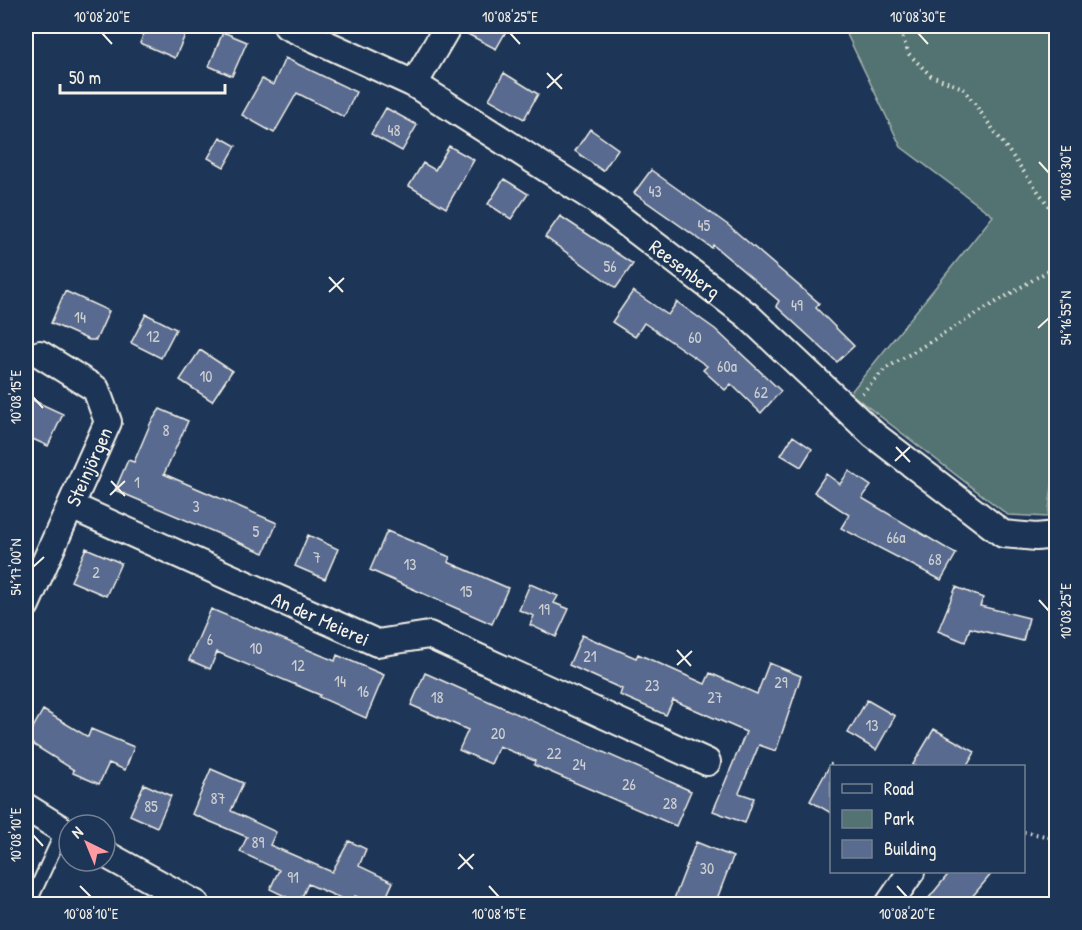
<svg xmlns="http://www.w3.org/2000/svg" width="1082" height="930" font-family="'Patrick Hand',sans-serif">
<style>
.green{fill:#537372;stroke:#a4b2ad;stroke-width:1.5}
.building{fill:#596b8f;stroke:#f4f1e8;stroke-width:1.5}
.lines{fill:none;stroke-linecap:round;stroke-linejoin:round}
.lane-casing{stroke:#f4f1e8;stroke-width:16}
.street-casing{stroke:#f4f1e8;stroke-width:30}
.path{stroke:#f4f1e8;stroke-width:4;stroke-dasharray:1.5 4.5;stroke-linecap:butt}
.lane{stroke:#1d3557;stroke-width:12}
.street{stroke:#1d3557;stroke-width:26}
.ticks{fill:none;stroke:#f4f1e8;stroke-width:2}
.labels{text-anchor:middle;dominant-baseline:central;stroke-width:4.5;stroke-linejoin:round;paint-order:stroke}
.number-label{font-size:16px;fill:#cdd0d2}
.street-label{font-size:20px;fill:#f4f1e8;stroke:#1d3557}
.neatline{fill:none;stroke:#f4f1e8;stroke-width:2}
.ticks-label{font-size:15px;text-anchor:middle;fill:#f4f1e8}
</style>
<rect width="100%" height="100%" fill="#1d3557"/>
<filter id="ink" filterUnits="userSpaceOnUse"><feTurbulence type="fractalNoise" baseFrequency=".0167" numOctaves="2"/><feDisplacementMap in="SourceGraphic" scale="12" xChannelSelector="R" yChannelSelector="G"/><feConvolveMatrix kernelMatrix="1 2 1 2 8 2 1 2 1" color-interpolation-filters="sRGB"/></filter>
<g filter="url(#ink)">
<path class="green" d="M843,26H1056V457L1048,517L1008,515L850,393L993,216L901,147Z"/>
<path class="building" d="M147,26H189L175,58L140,43Z
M463,26H509L496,49L462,31Z
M223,32L247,42L232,76L209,66Z
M285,58L356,92L344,117L297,93L274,133L242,115L262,79L273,85Z
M504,73L538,94L524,119L489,99Z
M386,108L417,125L402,151L371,134Z
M590,129L618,149L603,171L575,151Z
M220,137L236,146L224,167L208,158Z
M449,146L474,160L446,208L409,186L423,163L435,170Z
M651,170L728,225L819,303L816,308L854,346L837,362L776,306L779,301L713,245L712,248L634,193Z
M504,179L528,194L511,219L488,204Z
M560,216L633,264L616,288L545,237Z
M65,291L109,311L96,340H89L51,323Z
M633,291L668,315L677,302L715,329L781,391L761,413L731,384L725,390L703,370L707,366L644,323L635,337L612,322Z
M146,314L176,329L161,358L131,343Z
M200,350L232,371L212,401L180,380Z
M26,397L63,414L48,446L26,436Z
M160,409L188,421L164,474L277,523L264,553L115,490L128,460L134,462L151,422Z
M793,436L812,449L801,467L781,455Z
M849,471L871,486L862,498L956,554L941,580L841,528L849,515L814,492L826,474L840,484Z
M387,531L450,557L448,562L508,588L492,624L370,570Z
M308,535L338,549L325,579L295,566Z
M86,548L121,563L106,596L71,581Z
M530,584L558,596L554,603L569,609L556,637L530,625L534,616L519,610Z
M956,587L983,598L980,606L1029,618L1023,641L970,628L965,642L938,631Z
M211,609L335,661L337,655L384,675L366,718L319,697L320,695L217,652L210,669L189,660Z
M582,635L636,658L638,654L705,684L710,673L757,694L769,663L801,676L776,751L759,745L739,793L754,798L745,823L713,811L746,732L673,700L666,715L620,695L622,689L569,665Z
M425,673L691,791L676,826L534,765L535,761L499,746L491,764L459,750L468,730L411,705Z
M867,700L895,716L876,750L848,733Z
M43,710L88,737L91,729L134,747L125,770L109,763L99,784L73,773L74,770L26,740Z
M934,729L975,752L967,766H912Z
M831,763V813L810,801Z
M211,769L243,783L231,811L276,832L270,845L332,872L349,841L366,849L359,866L393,882L383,904H374L355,896L352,903L308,884L299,903L270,889L279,870L240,852L247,837L192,814Z
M144,784L171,796L157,827L130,815Z
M696,842L733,857L715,904H672Z
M950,872H993L966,904H924Z"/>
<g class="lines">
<g class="lane-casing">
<path id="lane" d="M29,904L63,830"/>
</g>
<g class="street-casing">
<g id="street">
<path id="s1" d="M287,26L414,84L596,200L747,315L874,435L1003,534L1036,537L1056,535"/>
<path d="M414,84L448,26"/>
<path id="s2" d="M71,506L377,643L429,635L707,762"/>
<path id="s3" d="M26,605L108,422L96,389L40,354"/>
<path d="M26,807L69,834"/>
<path d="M105,854L196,904"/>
<path d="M889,904L911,872"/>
</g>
</g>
<path class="path" d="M898,26L909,54L931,76L963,88L1056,216
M862,393L885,369L1056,266
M1024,832L1056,838"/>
<use href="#lane" class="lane"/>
<use href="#street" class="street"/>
</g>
</g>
<path class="ticks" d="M102,33L112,44M510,33L520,44M918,33L928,44M547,73L562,89M547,88L562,74M1039,162L1049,173M329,277L343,292M329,292L344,278M1038,328L1049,318M33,397L43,408M896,447L910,462M895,461L910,447M111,481L125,496M110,495L125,481M33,567L44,557M1039,600L1049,611M677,650L691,666M677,665L692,651M33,835L43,846M459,854L473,869M458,869L474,854M80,886L91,897M489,886L499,897M897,886L907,897"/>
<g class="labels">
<g class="number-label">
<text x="394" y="130">48</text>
<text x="655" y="191">43</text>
<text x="704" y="225">45</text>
<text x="610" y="266">56</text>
<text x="797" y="305">49</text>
<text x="80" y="317">14</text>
<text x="153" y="336">12</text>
<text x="695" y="337">60</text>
<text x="727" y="366">60a</text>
<text x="206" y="376">10</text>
<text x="761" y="392">62</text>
<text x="166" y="430">8</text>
<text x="137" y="482">1</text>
<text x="196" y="506">3</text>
<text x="256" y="531">5</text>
<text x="896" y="537">66a</text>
<text x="317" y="557">7</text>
<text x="935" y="559">68</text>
<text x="410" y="564">13</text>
<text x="96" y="572">2</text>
<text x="466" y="591">15</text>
<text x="544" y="609">19</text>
<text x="210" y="639">6</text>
<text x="256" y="648">10</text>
<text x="590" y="656">21</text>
<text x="298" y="665">12</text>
<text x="340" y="681">14</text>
<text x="781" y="682">29</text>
<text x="652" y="685">23</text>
<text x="363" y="691">16</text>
<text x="437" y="697">18</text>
<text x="715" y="697">27</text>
<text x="872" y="725">13</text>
<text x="498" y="733">20</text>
<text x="554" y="753">22</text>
<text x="579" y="764">24</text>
<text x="629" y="784">26</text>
<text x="218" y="798">87</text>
<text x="670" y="803">28</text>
<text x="151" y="806">85</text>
<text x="258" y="842">89</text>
<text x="707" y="868">30</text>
<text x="293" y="877">91</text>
</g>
<g class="street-label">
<text stroke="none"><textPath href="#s1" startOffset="468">Reesenberg</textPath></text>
<text stroke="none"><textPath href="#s3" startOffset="152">Steinjörgen</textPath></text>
<text stroke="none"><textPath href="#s2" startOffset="274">An der Meierei</textPath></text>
</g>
</g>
<rect width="1082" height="930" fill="none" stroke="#1d3557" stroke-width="66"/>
<rect x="830" y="765" width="195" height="108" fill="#1d3557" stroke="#738091" stroke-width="1.5"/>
<rect x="842" y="784" width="30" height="9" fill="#1d3557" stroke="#738091" stroke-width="1.5"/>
<text x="884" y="795" font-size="18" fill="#f4f1e8">Road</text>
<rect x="842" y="810" width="30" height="18" fill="#537372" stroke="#738091" stroke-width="1.5"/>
<text x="884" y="825" font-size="18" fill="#f4f1e8">Park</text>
<rect x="842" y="840" width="30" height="18" fill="#596b8f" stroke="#738091" stroke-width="1.5"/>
<text x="884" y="855" font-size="18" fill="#f4f1e8">Building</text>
<g transform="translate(87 843) rotate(317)"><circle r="28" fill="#1d3557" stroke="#738091" stroke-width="1.5"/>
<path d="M0-4.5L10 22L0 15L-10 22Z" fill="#ff9aa2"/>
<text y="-9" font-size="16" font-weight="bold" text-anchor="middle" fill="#f4f1e8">N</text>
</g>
<path d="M60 84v9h165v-9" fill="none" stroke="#f4f1e8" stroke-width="3"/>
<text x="69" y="84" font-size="18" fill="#f4f1e8" stroke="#1d3557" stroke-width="4.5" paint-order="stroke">50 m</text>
<rect x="33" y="33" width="1016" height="864" class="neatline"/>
<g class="ticks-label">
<text x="102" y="22">10°08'20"E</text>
<text x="510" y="22">10°08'25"E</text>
<text x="918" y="22">10°08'30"E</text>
<text transform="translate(1066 173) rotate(-90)" y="5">10°08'30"E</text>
<text transform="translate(1066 318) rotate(-90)" y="5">54°16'55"N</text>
<text transform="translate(16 397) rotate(-90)" y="5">10°08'15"E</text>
<text transform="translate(16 567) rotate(-90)" y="5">54°17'00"N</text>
<text transform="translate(1066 611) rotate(-90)" y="5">10°08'25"E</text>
<text transform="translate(16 835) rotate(-90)" y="5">10°08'10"E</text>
<text x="91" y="919">10°08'10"E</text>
<text x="499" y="919">10°08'15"E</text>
<text x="907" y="919">10°08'20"E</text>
</g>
</svg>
